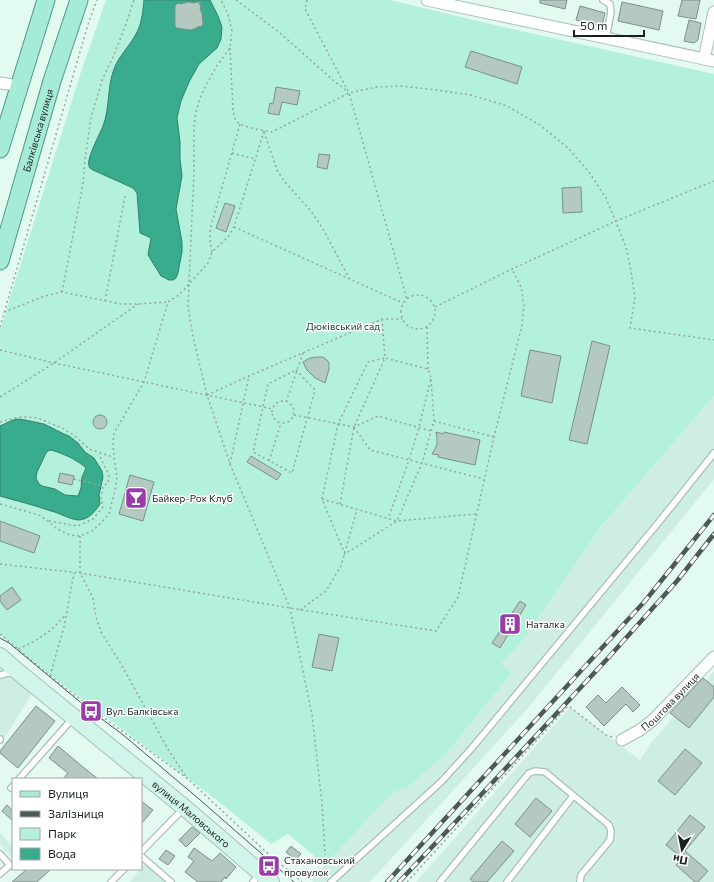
<svg xmlns="http://www.w3.org/2000/svg" width="714" height="882" font-family="Commissioner,sans-serif">
<style>
.built{fill:#cfeee3}
.green{fill:#b4f1dc}
.water{fill:#3aac8e;stroke:#30826c;fill-rule:evenodd}
.building{fill:#b3c9c1;stroke:#7b9088}
.lines{fill:none;stroke-linecap:round;stroke-linejoin:round}
.lane-casing{stroke:#a8beb6;stroke-width:8}
.street-casing{stroke:#a8beb6;stroke-width:13}
.secondary-casing{stroke:#a8beb6;stroke-width:18}
.primary-casing{stroke:#4d9c85;stroke-width:19}
.path{stroke:#94a59e;stroke-width:1.5;stroke-dasharray:2 3;stroke-linecap:butt}
.lane{stroke:#fff;stroke-width:5.5}
.street{stroke:#fff;stroke-width:11}
.secondary{stroke:#d2f5eb;stroke-width:16}
.primary{stroke:#a5ebd7;stroke-width:17}
.tram{stroke:#4d5954;stroke-width:1}
.rail-casing{stroke:#4d5954;stroke-width:4.5}
.rail{stroke:#fff;stroke-width:3;stroke-dasharray:9;stroke-linecap:butt}
.labels{text-anchor:middle;dominant-baseline:central;stroke-width:3;stroke-linejoin:round;paint-order:stroke}
.street-label{font-size:10px;fill:#19211e;stroke:#fff}
.park-label{font-size:10px;fill:#083b2f;stroke:#fff}
.poi-label{font-size:10px;fill:#19211e;stroke:#fff;text-anchor:start}
</style>
<rect width="100%" height="100%" fill="#e3faf1"/>
<path class="built" d="M714,396V479L528,708L370,882H314L311,880L393,791L407,788L445,755L512,673L502,663L523,640L597,532Z
M0,668L32,694L0,745Z
M714,671V882H416L570,707L640,760L650,744Z
M0,833L13,847V859L0,845Z
M146,862L169,882H130Z"/>
<path class="green" d="M106,0H390L499,26L714,74V396L600,528L523,640L502,663L512,673L445,755L407,788L393,792L325,865L288,834L271,844L223,805L50,675L0,635V330L80,75Z"/>
<path class="water" d="M144,0H210L218,16L222,27L221,39L217,48L199,64L189,82L181,101L177,118L180,142V159L182,176L176,209L182,242V252L178,273L176,278L173,280H169L161,276L148,255L151,238L140,233L137,193L133,188L93,170C91,169 89,168 89,166C86,159 100,134 103,126C110,108 107,87 114,69C119,55 132,44 138,30C142,21 143,10 144,0Z
M18,419L25,420L44,424L64,434L69,436L78,443L85,452L94,458L102,471L103,477L99,495L100,504C95,512 88,520 78,520C69,519 60,513 51,511C34,505 17,501 0,496V426L13,420ZM51,450C64,454 76,459 86,468L82,477L81,488L78,496L65,495L55,489L42,486L39,484L36,478L37,472L46,453L48,451Z"/>
<path class="building" d="M540,0H567L565,9L540,3Z
M682,0H700L696,19L678,16Z
M188,2L194,3L197,2L199,3L201,6L200,9L202,13L203,24L202,26L198,27L194,29L190,30L177,28L175,26V6L178,3L181,4Z
M622,2L663,11L659,30L618,21Z
M580,6L605,13L602,26L576,20Z
M689,20L701,23L698,40L694,43L684,41Z
M471,51L522,67L517,84L465,67Z
M276,87L300,91L297,105L282,102L279,115L268,113L270,103L273,104Z
M319,154L330,155L327,169L317,167Z
M581,187L582,212L563,213L562,188Z
M225,203L235,206L226,232L216,228Z
M592,341L610,346L587,444L569,440Z
M530,350L561,356L552,403L521,396Z
M317,357H323L327,360L329,363V369L325,383L315,378L307,370L303,362L310,358Z
M93 422a7 7 0 1 1 14 0a7 7 0 1 1-14 0Z
M436,432L443,434L444,432L480,440L475,465L438,457L439,455L432,454L435,449L437,444V438Z
M251,456L281,474L277,480L247,462Z
M60,473L74,476L72,485L58,482Z
M130,475L154,482L143,521L119,514Z
M0,521L40,536L34,553L0,541Z
M12,587L21,600L7,610L0,601V596Z
M520,601L526,605L500,648L492,643Z
M319,634L339,638L332,671L312,667Z
M703,678L714,687V697L689,728L670,713Z
M622,687L640,705L633,712L626,704L604,726L586,707L598,695L606,703Z
M36,706L55,721L18,768L0,753V751Z
M58,746L83,767L98,779H63L68,773L49,758Z
M685,749L702,763L675,795L658,781Z
M536,798L552,811L530,837L515,824Z
M141,801L153,810L141,824Z
M7,805L13,811V821L2,811Z
M690,815L705,827L685,851L708,871L698,882H695L676,865L682,858L666,845Z
M192,827L200,833L186,847L179,840Z
M502,841L514,851L487,882H474L470,879Z
M291,846L301,854L295,860L286,852Z
M194,848L212,861L220,853L236,867L226,879L225,877L221,882H198L185,872L194,861L188,857Z
M166,850L175,856L168,865L159,859Z
M27,869H51L37,882H12Z"/>
<g class="lines">
<g class="lane-casing">
<path id="lane" d="M603,0L610,4L611,12L606,38
M0,675L13,672
M0,739V740
M19,779L73,718
M11,788L13,786
M141,852L184,808
M0,854L10,865L0,874
M141,856L171,882
M111,882L124,869
M253,882L260,873
M331,882L441,782L472,748L659,522L714,453
M440,882L529,773L535,771L545,772L609,825L611,831L610,840L581,875L580,882
M507,882L573,796"/>
</g>
<g class="street-casing">
<g id="street">
<path d="M427,0L714,61"/>
<path d="M704,59L714,12"/>
<path d="M0,83L19,86"/>
<path id="s1" d="M622,740L640,730L653,720L714,657"/>
</g>
</g>
<g class="secondary-casing">
<g id="secondary">
<path id="s2" d="M0,656L17,671L185,808L271,882"/>
</g>
</g>
<g class="primary-casing">
<g id="primary">
<path d="M0,149L46,0"/>
<path id="s3" d="M0,261L52,81L79,0"/>
</g>
</g>
<path class="path" d="M236,0L280,33L333,80L347,91
M307,0L305,9L349,93L407,299
M199,3L202,0
M230,48L233,110C234,114 234,118 237,122C242,127 265,131 272,132L349,93L377,87L400,86L437,90L471,95L507,106L540,125L568,148L589,172L606,198L626,247L631,271L635,298L630,328L714,340
M264,131L234,227L228,237L212,252L208,263L189,284L188,308L194,341L207,395L230,464L290,608L312,715L322,803L325,855
M264,132L277,170L284,181L311,211L323,229L349,278
M232,153L255,159
M234,227L403,303
M212,252C210,243 209,235 211,226L240,124
M62,292L83,184L85,160L91,117L103,78L114,55L126,24L134,0
M401 312a17 17 0 1 1 34 0a17 17 0 1 1-34 0Z
M105,301L125,196
M435,307L512,269L616,221L714,181
M4,312L45,296L62,292L121,304H138L168,302
M382,319L385,358L368,362L338,424L322,499L345,554L397,521L422,463L434,421L431,378
M0,327L89,21L97,0
M427,327L428,369
M0,350L54,363L273,409
M296,370L315,390L292,473L253,452L268,384Z
M207,395L249,376L382,319H402
M0,397L54,363L138,304
M272 412a11 11 0 1 1 22 0a11 11 0 1 1-22 0Z
M286,402L303,353
M294,415L354,427L378,416L431,431
M434,421L494,437
M0,422L14,418L25,417L38,418L62,428L75,436L89,449L113,457
M354,427L370,450L484,479
M269,461L281,423
M230,464L249,376
M74,479L103,486
M322,499L397,521L476,514
M0,504L39,515L48,521L57,529L70,535L80,536L92,531L101,523L109,514L115,490L117,477L114,457L113,442L114,433L144,382L168,302L179,295L189,284L194,171V125L196,112L199,101L204,89L216,67L230,48L232,31L228,14L221,0
M340,504L354,427L385,358L428,369L431,378L419,427L409,460L388,519
M49,521L78,526L93,519L103,507L101,499L103,486L108,483L109,475L101,459L100,453
M80,536V573L93,598L96,617L101,632L121,664L169,751L187,778
M0,564L80,573L290,608L436,631L458,597L494,437L522,325L524,305L521,287L512,269
M300,610L326,591L341,566L357,510
M0,634L50,676L111,723L188,779L264,850L302,882
M18,649C39,640 51,632 66,614
M50,676L64,627L74,573
M272,868L278,862
M407,882L567,707H570L606,735L613,737"/>
<use href="#lane" class="lane"/>
<use href="#street" class="street"/>
<use href="#secondary" class="secondary"/>
<use href="#primary" class="primary"/>
<path class="tram" d="M0,638L9,643L91,711L122,734L199,799L294,882"/>
<g class="rail-casing">
<path id="rail" d="M387,882L645,601L714,515
M399,882L480,796L609,657L677,581L714,534"/>
</g>
<use href="#rail" class="rail"/>
</g>
<defs>
<g id="bar-square" transform="scale(1.15)"><rect x="-9" y="-9" width="18" height="18" rx="4" fill="#993ea9" stroke="#fff"/><path d="M-6-5H6L.8 .8V4.5H3.5V6h-7V4.5H-.8V.8Z" fill="#fff"/></g>
<g id="building-square" transform="scale(1.15)"><rect x="-9" y="-9" width="18" height="18" rx="4" fill="#993ea9" stroke="#fff"/><path d="M-4-6H4V6H1V3H-1V6H-4ZM-2.5-4.3h1.7v1.8h-1.7ZM.8-4.3h1.7v1.8H.8ZM-2.5-1h1.7V.8h-1.7ZM.8-1h1.7V.8H.8Z" fill="#fff"/></g>
<g id="bus-square" transform="scale(1.15)"><rect x="-9" y="-9" width="18" height="18" rx="4" fill="#993ea9" stroke="#fff"/><path d="M-5-6H5V4H4V6H2V4H-2V6H-4V4H-5ZM-3.5-4V0h7V-4ZM-3.5 1.2v1.5H-2V1.2ZM2 1.2v1.5H3.5V1.2Z" fill="#fff"/></g>
</defs>
<g fill-rule="evenodd">
<use href="#bar-square" x="136" y="498"/>
<use href="#building-square" x="510" y="624"/>
<use href="#bus-square" x="91" y="711"/>
<use href="#bus-square" x="269" y="866"/>
</g>
<g class="labels">
<g class="street-label">
<text stroke="none"><textPath href="#s3" startOffset="136">Балківська вулиця</textPath></text>
<text stroke="none"><textPath href="#s1" startOffset="62">Поштова вулиця</textPath></text>
<text stroke="none"><textPath href="#s2" startOffset="248">вулиця Маловського</textPath></text>
</g>
<g class="park-label">
<text x="343" y="326">Дюківський сад</text>
</g>
<g class="poi-label">
<text x="152" y="498">Байкер-Рок Клуб</text>
<text x="526" y="624">Наталка</text>
<text x="106" y="711">Вул. Балківська</text>
<text x="284" y="860">Стахановський<tspan x="284" dy="12">провулок</tspan></text>
</g>
</g>
<rect x="12" y="778" width="130" height="92" fill="#ffffff" stroke="#a3a6a5"/>
<rect x="20" y="791" width="20" height="6" fill="#a5ebd7" stroke="#a3a6a5"/>
<text x="48" y="798" font-size="12" fill="#19211e">Вулиця</text>
<rect x="20" y="811" width="20" height="6" fill="#4d5954" stroke="#a3a6a5"/>
<text x="48" y="818" font-size="12" fill="#19211e">Залізниця</text>
<rect x="20" y="828" width="20" height="12" fill="#b4f1dc" stroke="#a3a6a5"/>
<text x="48" y="838" font-size="12" fill="#19211e">Парк</text>
<rect x="20" y="848" width="20" height="12" fill="#3aac8e" stroke="#a3a6a5"/>
<text x="48" y="858" font-size="12" fill="#19211e">Вода</text>
<g transform="translate(682 850) rotate(190)" stroke="#ffffff" stroke-width="3" paint-order="stroke">
<path d="M0-3L7 15L0 10L-7 15Z" fill="#19211e"/>
<text y="-6" font-size="11" font-weight="bold" text-anchor="middle" fill="#19211e">Пн</text>
</g>
<path d="M574 30v6h70v-6" fill="none" stroke="#19211e" stroke-width="2"/>
<text x="580" y="30" font-size="12" fill="#19211e" stroke="#ffffff" stroke-width="3" paint-order="stroke">50 m</text>
</svg>
